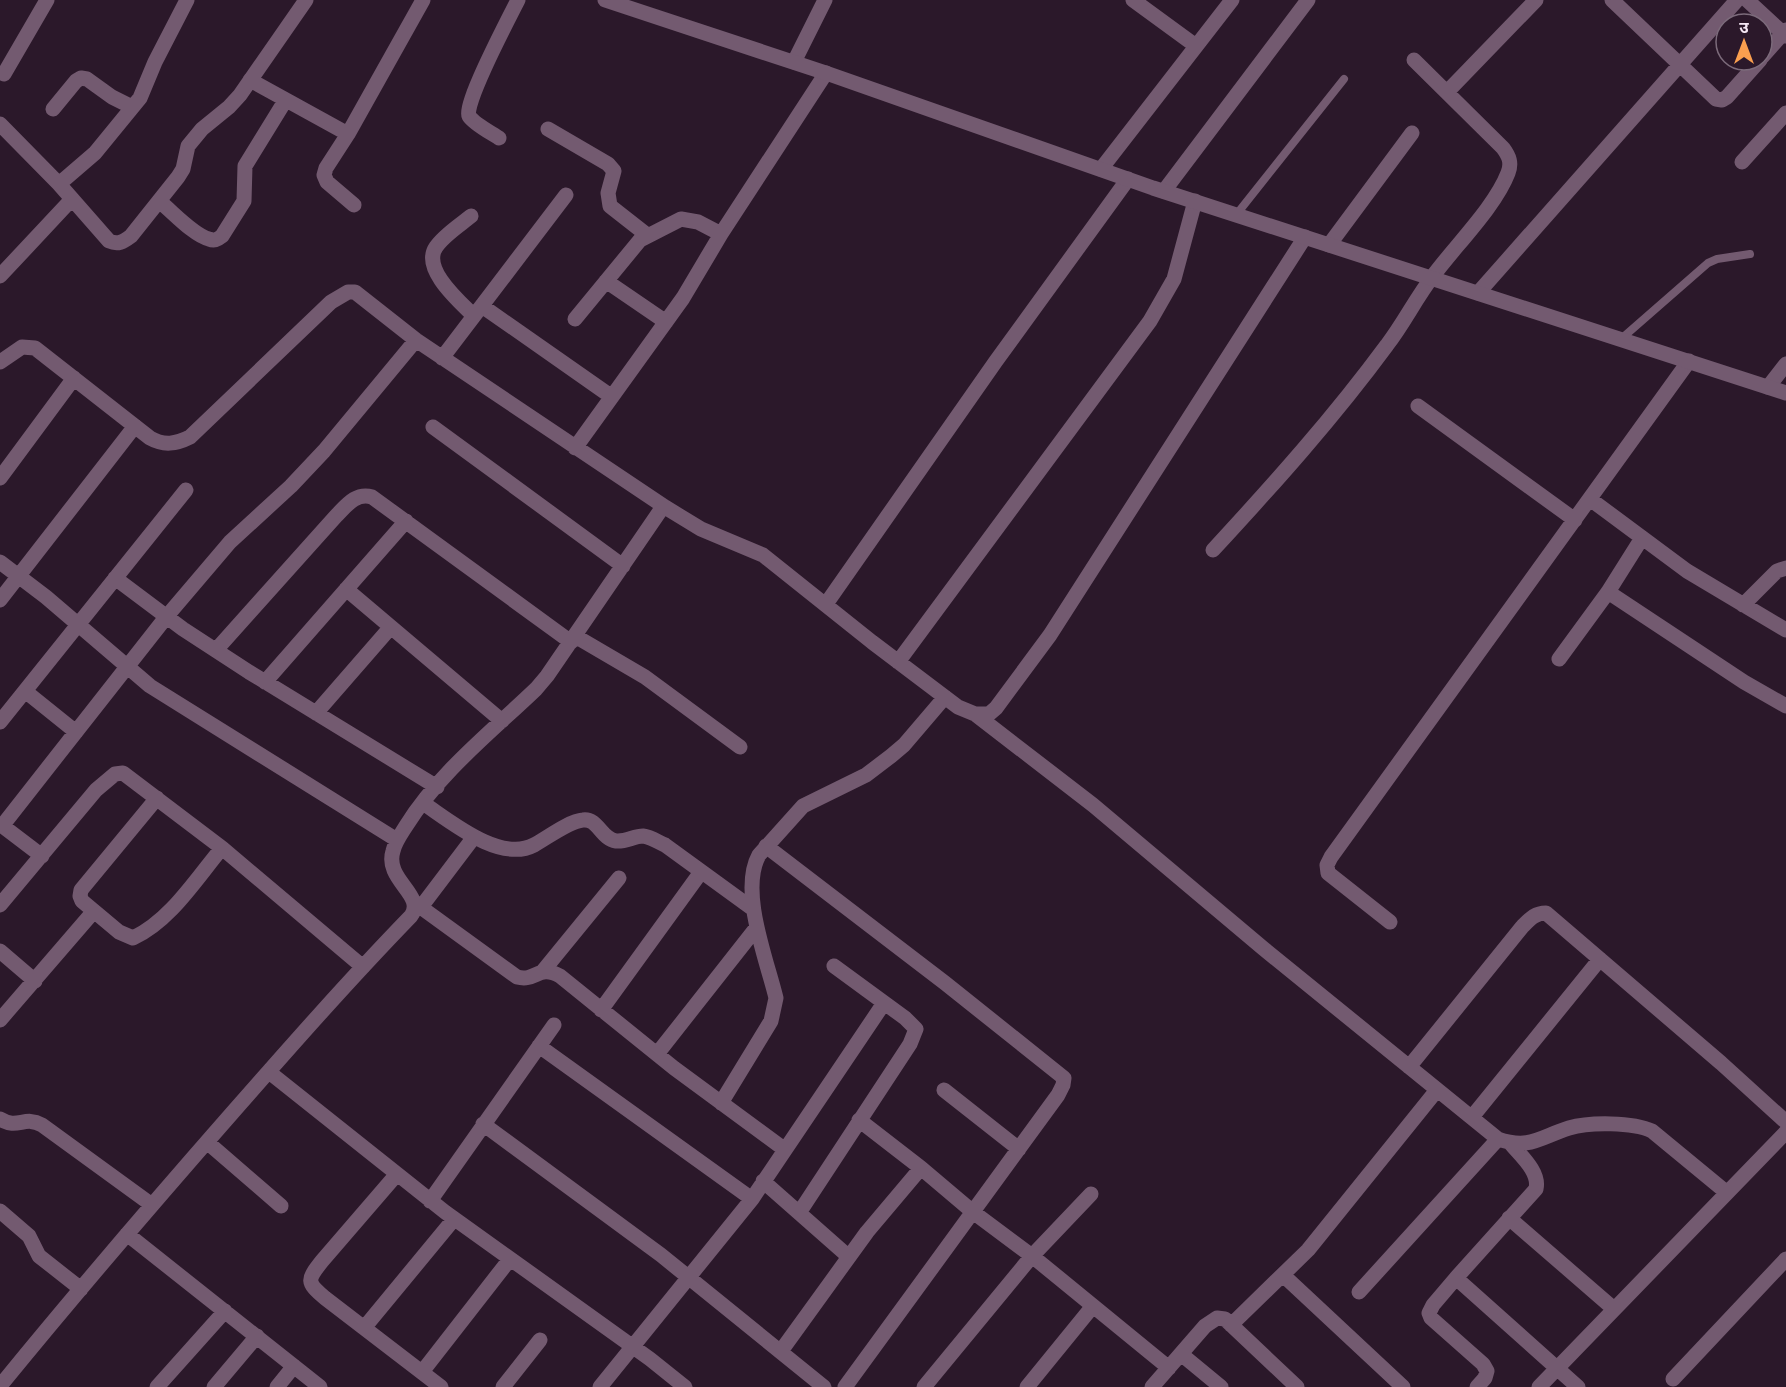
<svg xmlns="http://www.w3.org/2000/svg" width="1786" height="1387" font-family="'PT Sans','Noto Sans Devanagari',sans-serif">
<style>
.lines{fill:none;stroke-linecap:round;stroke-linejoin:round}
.service{stroke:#735a70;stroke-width:8}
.minor{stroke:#735a70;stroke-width:15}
.tertiary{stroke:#735a70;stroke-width:15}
</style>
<rect width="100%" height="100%" fill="#2b182a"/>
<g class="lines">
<path class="service" d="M1236,215L1344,79
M1621,339L1708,263L1717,259L1750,254"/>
<path class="minor" d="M1133,0L1196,46
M1612,0L1716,99L1722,100L1727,97L1760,60
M1747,0L1786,36
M1762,57L1786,30
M794,62L825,0
M4,74L47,0
M250,80L348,134
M1447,92L1536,0
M53,109L76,81L81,78L87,79L112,97L132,107
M0,124L59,184L109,241C118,245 123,242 131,236L178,177L183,169L188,146L202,129L229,107L240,95L306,0
M548,129L608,164L614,171L608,193L610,206L647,235
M499,138C490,132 474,124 469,116C463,105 510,16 518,0
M1742,162L1786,113
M1101,169L1232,0
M59,184L95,153L140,98L155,62L187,0
M1164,191L1308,0
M159,201C172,211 193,235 209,239C214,241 217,240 222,236L244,201L245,166L285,101
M354,205L327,182L324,175L326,168L348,134L423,0
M471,216C460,225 444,235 436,247C421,269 460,302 474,316
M1329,245L1412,133
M0,276L72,199
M606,281L666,322
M1478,293L1737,0
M482,306L612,397
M575,319L640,240L681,219L698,222L721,234
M442,358L566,195
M0,362L22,347L35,348L150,438C164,446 176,444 190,437L331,302L348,292H355L416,340L665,507
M1768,387L1786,364
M1418,406L1575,520
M433,427L623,566
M575,448L683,298L721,234L826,73
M0,478L74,378
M1590,499L1687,571L1786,630
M1213,550C1274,484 1334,417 1387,345C1404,323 1416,298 1433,276C1455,246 1495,207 1508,173C1512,163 1509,156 1503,148L1414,60
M0,562L46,597L150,686L397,840
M115,578L183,629L249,672L437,787
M346,589L502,721
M1608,592L1744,682L1786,706
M0,600L135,426
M826,604L996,361L1128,179
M1743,605L1777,571L1786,568
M575,636L645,677L740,747
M216,650L336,516C346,506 356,492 372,497L571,642
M1559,659L1608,592L1642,538
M898,662L1150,321L1174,279L1195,201
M265,682L406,521
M25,691L76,732
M316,713L390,628
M975,714L1093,805L1264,949L1498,1139C1530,1150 1540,1137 1569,1128C1589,1122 1633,1122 1652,1131L1726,1192
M0,722L186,490
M157,798L81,890L80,896L82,901L119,932L133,938C170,921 196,879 222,848
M423,803C450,821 500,863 534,845C547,838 569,821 583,820C598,818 601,839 616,841C626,842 634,836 643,836C651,837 658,842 665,845L753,909
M0,824L42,856
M2,826L167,616L230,542L291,486L324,451L416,340
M766,846L945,983L1064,1078L1063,1085L1058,1095L845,1387
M415,903L517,977C537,982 538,964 560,976L674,1068L784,1149
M0,905L96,790L115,774L123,773L222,848L363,967
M421,907L474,837
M1390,922L1328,873L1327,865L1331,857L1689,361
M0,951L35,981
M543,971L619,878
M601,1010L701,872
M0,1020L94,911
M539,1046L752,1199
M657,1054L757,927
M1409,1067L1522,927C1530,919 1535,913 1546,913L1721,1063L1786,1122
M269,1072L445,1212L650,1359L685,1387
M944,1090L1019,1149
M721,1103L771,1021L776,998C767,960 739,891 759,855L803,806L866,775L891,756L904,745L945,697
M1472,1117L1600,959
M0,1119C18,1130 24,1115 42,1125L152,1205
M859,1120L921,1168L973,1212L1032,1256L1169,1368
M483,1124L661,1255L824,1387
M207,1142L281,1206
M397,1174L322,1261C307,1280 306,1282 325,1298L441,1387
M763,1181L849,1257
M430,1201L554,1025
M0,1211L29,1236L39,1256L81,1289
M799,1213L910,1044L916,1029L905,1018L834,966
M1509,1218L1614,1309
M127,1234L320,1387
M1283,1275L1403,1387
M1456,1278L1578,1387
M1359,1292L1498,1139
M1231,1325L1308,1250L1437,1090
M364,1328L454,1219
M781,1351L867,1232L921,1168
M1181,1354L1221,1387
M422,1372L510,1259
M1673,1379L1786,1259
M0,1386C76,1293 154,1202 233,1112C291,1046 349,980 411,916C426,895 384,880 393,851C395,842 401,834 406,826C439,773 491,732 536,689L547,676L660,511L665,507L701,529L763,555L872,642L958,707L975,714H989L996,708L1050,635L1305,237
M157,1387L225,1311
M214,1387L257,1336
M277,1387L294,1366
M503,1387L540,1340
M600,1387L752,1199L884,1003
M924,1387L1032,1256L1091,1194
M1027,1387L1093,1306
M1152,1387L1205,1326L1217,1318L1225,1319L1297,1387
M1477,1387L1485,1378L1487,1371L1483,1364L1431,1318L1429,1313L1433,1305L1456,1278L1536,1189C1540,1172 1521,1156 1511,1144
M1539,1387L1786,1132"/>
<path class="tertiary" d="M605,0L826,73L1153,188L1786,393"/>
</g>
<g transform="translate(1744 42)"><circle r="28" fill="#2b182a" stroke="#7c6b7b" stroke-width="1.5"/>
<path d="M0-4.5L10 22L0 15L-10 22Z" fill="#fa9f4f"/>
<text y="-9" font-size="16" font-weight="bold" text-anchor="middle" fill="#f5e7f4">उ</text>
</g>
</svg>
